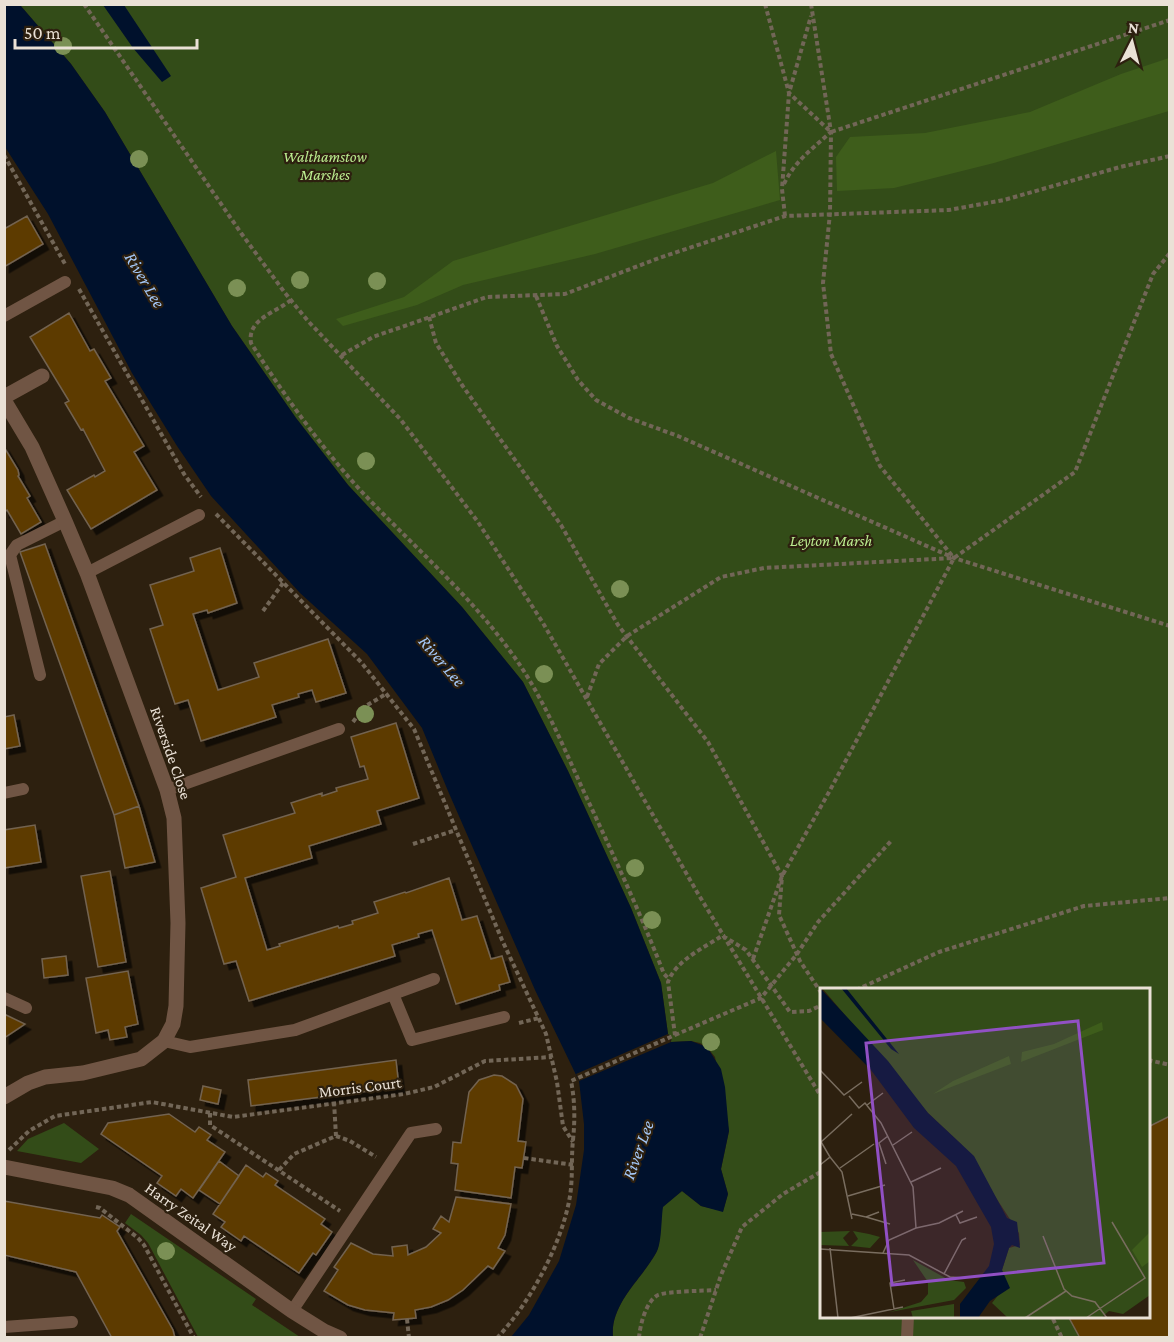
<svg xmlns="http://www.w3.org/2000/svg" width="1174" height="1342" font-family="'Crimson Pro',serif">
<style>
.green{fill:#334c18;fill-rule:evenodd}
.forest{fill:#3e5d1b}
.water{fill:#00112c}
.pier{fill:#2d200f}
.building{fill:#5d3b02;stroke:#736350;stroke-width:1.5;filter:url(#shadow)}
.lines{fill:none;stroke-linecap:round;stroke-linejoin:round}
.path{stroke:#726657;stroke-width:4;stroke-dasharray:4.5 3;stroke-linecap:butt}
.service{stroke:#705544;stroke-width:12}
.minor{stroke:#705544;stroke-width:15}
.tree{fill:#7b9055}
.labels{text-anchor:middle;dominant-baseline:central;stroke-width:4.5;stroke-linejoin:round;paint-order:stroke}
.park-label{font-size:16px;font-style:italic;fill:#bbec8f;stroke:#2d200f}
.street-label{font-size:16px;fill:#eae1d6;stroke:#2d200f}
.water-label{font-size:18px;font-style:italic;fill:#a4c8f8;stroke:#2d200f}
.inset-road{fill:none;stroke:#796d5f;stroke-width:1.5}
.view{fill:#9150c4;fill-opacity:0.15;stroke:#9150c4;stroke-width:3}
.inset-edge{fill:none;stroke:#eae1d6;stroke-width:3}
</style>
<defs>
<filter id="shadow"><feDropShadow dx="5.5" dy="5.5" stdDeviation="0" flood-color="#0009"/></filter>
</defs>
<rect width="100%" height="100%" fill="#2d200f"/>
<path class="green" d="M20,5H1169V1337H613C610,1304 641,1280 656,1253C661,1244 661,1219 662,1207L682,1191L701,1206L723,1211L728,1194L721,1169L729,1131L715,1057L707,1047L700,1043L691,1041L671,1042L672,1037L668,1034L661,983L631,908L568,771L523,682L462,607L348,485L296,418L232,326L105,112L71,64ZM822,990H1148V1316H822Z
M64,1123L99,1149L81,1163L17,1151L28,1139Z
M131,1214L256,1299L252,1305L300,1337H198L148,1243L141,1235L125,1223Z"/>
<path class="forest" d="M1169,58V111L994,163L894,188L837,191L836,157L850,137L925,133L1030,112L1121,74Z
M776,151L780,200L595,254L463,285L417,305L343,326L336,319L404,297L453,261L713,183Z"/>
<path class="water" d="M4,5H20L71,64L105,112L232,326L296,418L348,485L462,607L523,682L568,771L631,908L661,983L668,1034L671,1042L691,1041L707,1047L721,1069L725,1087L729,1131L721,1169L728,1194L723,1212L701,1206L682,1191L663,1207C661,1219 662,1244 656,1253C641,1280 610,1304 613,1337H511L529,1315L559,1261L576,1205L584,1150V1124L579,1081L535,990L448,791L422,728L367,654L300,593L211,496L177,446L132,373L48,214L5,147Z
M103,5H124L171,76L162,82L133,48Z"/>
<path class="pier" d="M668,1034L671,1042L579,1081L576,1074Z"/>
<path class="building" d="M27,216L43,244L4,267V229Z
M69,313L90,351L94,349L111,378L105,381L144,446L134,452L157,490L91,529L67,490L94,475L95,477L105,471L83,429L81,430L65,403L69,401L30,337Z
M4,447L18,470L19,475L18,476L30,496L27,498L41,522L21,534L7,510L4,512Z
M45,544L139,806L114,815L20,552Z
M220,548L237,603L208,613L207,610L193,614L218,690L259,677L254,663L328,639L346,693L316,702L312,690L298,694L299,697L272,705L276,717L201,741L188,700L175,704L150,629L163,625L150,585L194,571L190,558Z
M14,715L20,746L4,749V717Z
M396,723L419,798L377,811L381,824L309,846L312,858L245,878L267,950L280,946L279,944L338,926L339,928L353,924L352,921L378,913L374,902L405,892L406,893L449,878L462,920L477,916L491,959L502,956L510,982L499,985L500,990L456,1004L432,930L418,934L419,937L392,945L395,956L249,1001L236,961L224,964L201,888L236,877L223,835L295,813L291,803L322,793V796L337,791L336,788L368,779L364,766L360,767L351,737Z
M139,806L155,862L125,868L114,815Z
M35,825L41,862L4,868V830Z
M110,871L126,962L98,967L81,876Z
M66,956L68,975L44,978L42,959Z
M128,971L138,1024L125,1027L127,1037L110,1040L108,1030L96,1033L86,978Z
M4,1014L25,1024L4,1038Z
M396,1060L399,1087L251,1106L248,1080Z
M494,1075L502,1076L516,1085L523,1099L518,1141L526,1142L522,1168L515,1167L511,1198L455,1190L458,1164L451,1163L453,1142L461,1143L469,1092L479,1080Z
M203,1086L221,1090L218,1104L200,1100Z
M169,1114L195,1132L199,1127L211,1135L207,1140L225,1152L193,1198L181,1189L176,1196L157,1183L162,1176L101,1134L108,1123Z
M1170,1116V1338H1080L1068,1316H1148V1127Z
M219,1161L239,1176L220,1204L199,1190Z
M246,1165L263,1177L266,1173L278,1181L275,1185L325,1219L321,1224L332,1232L316,1255L313,1253L299,1273L244,1236L241,1241L221,1227L225,1222L213,1214Z
M456,1197L511,1204L505,1235L498,1248L505,1251L493,1269L488,1266L463,1290L448,1300L431,1307L415,1310L416,1318L393,1320L394,1313L365,1310L348,1305L324,1291L338,1270L334,1267L351,1243L373,1254L393,1256L392,1247L407,1245L408,1255L426,1247L441,1233L433,1229L441,1216L449,1222Z
M4,1201L100,1218L102,1215L120,1227L117,1231L173,1330L175,1338H112L76,1272L4,1255Z"/>
<g class="lines">
<path class="path" d="M84,4L241,233L285,293L308,321L401,420L478,522L543,623L697,892L822,1098
M765,4L789,93L831,132L1170,20
M811,4L831,132L830,213L823,283L831,354L880,466L953,557
M4,155L65,264
M784,184C794,162 813,148 831,132
M785,216L782,189L789,93L811,16
M79,289L184,474L201,497
M536,296L557,346L578,380L596,400L629,418L678,436L954,558L1170,626
M291,300C275,313 247,319 251,343C284,395 320,446 362,492C411,544 468,593 510,651C542,694 562,744 584,792C612,852 640,912 664,974L669,979
M429,317L436,343L462,385L561,525L618,625L708,742L782,876L779,915L800,961L822,994
M342,355L373,337L487,297L565,294L659,258L785,216L949,210L1004,200L1120,167L1170,156
M216,514L361,662L414,729L502,940L546,1034L557,1082L563,1126L573,1142
M263,611L283,583
M587,697L599,664L627,636L721,577L764,568L953,558
M353,722L364,707L386,694
M413,844L456,830
M723,936L746,950L790,1012L809,1011L822,1005
M753,959L782,876L829,792L954,558L1075,472L1153,274L1170,253
M856,990L939,952L1084,906L1170,898
M519,1023L539,1018
M675,1035L761,998L797,954L818,922L891,841
M1148,1060L1170,1065
M334,1102L336,1136
M210,1113V1125L340,1211
M9,1150L29,1131L55,1116L152,1102L233,1117L404,1094L434,1087L485,1061L552,1057
M524,1158L574,1165
M279,1170L294,1154L336,1136L350,1141L376,1157
M96,1207L100,1208L138,1238L144,1245L194,1338
M407,1319L409,1338
M1053,1319L1062,1338
M497,1338C530,1303 562,1244 570,1196C573,1177 571,1159 573,1140C575,1120 575,1101 571,1081L675,1035L668,982C676,960 704,948 723,935
M639,1338C640,1325 646,1301 658,1295C668,1291 703,1291 716,1290
M700,1338L721,1275L742,1227L783,1194L822,1171"/>
<path class="service" d="M4,316L65,282
M87,573L199,515
M40,675L10,555L17,545L65,521
M167,790L339,729
M4,793L23,789
M393,994L412,1040L504,1017
M4,998L26,1008
M164,1041L190,1047L295,1030L434,979
M292,1311L411,1133L436,1129
M4,1327L72,1322
M907,1338L908,1316"/>
<path class="minor" d="M4,397L42,376
M4,400L32,447L65,521L87,573L167,790L174,818L178,923L176,1006L173,1024L164,1041L141,1059L83,1073L45,1077L28,1083L4,1097
M4,1167L112,1188L129,1195L292,1311L324,1331L340,1338"/>
</g>
<g class="tree">
<circle cx="63" cy="46" r="9"/>
<circle cx="139" cy="159" r="9"/>
<circle cx="300" cy="280" r="9"/>
<circle cx="377" cy="281" r="9"/>
<circle cx="237" cy="288" r="9"/>
<circle cx="366" cy="461" r="9"/>
<circle cx="620" cy="589" r="9"/>
<circle cx="544" cy="674" r="9"/>
<circle cx="365" cy="714" r="9"/>
<circle cx="635" cy="868" r="9"/>
<circle cx="652" cy="920" r="9"/>
<circle cx="711" cy="1042" r="9"/>
<circle cx="166" cy="1251" r="9"/>
</g>
<g class="labels">
<g class="park-label">
<text x="325" y="156">Walthamstow<tspan x="325" dy="18">Marshes</tspan></text>
<text x="831" y="540">Leyton Marsh</text>
</g>
<g class="street-label">
<text transform="translate(171 753) rotate(71)">Riverside Close</text>
<text transform="translate(360 1087) rotate(-7)">Morris Court</text>
<text transform="translate(191 1217) rotate(35)">Harry Zeital Way</text>
</g>
<g class="water-label">
<text transform="translate(145 280) rotate(59)">River Lee</text>
<text transform="translate(442 661) rotate(49)">River Lee</text>
<text transform="translate(638 1150) rotate(-70)">River Lee</text>
</g>
</g>
<g transform="translate(820 988)">
<rect width="330" height="330" fill="#2d200f"/>
<path d="M2,0H330V307L303,326L289,323L281,330H188L172,315L187,296L182,282L189,260L200,257L199,245L141,156L108,125ZM30,243L23,250L29,258L0,257V244ZM33,243L49,246L60,249L50,260L31,258L38,251ZM93,272L129,292L144,294L146,300L134,312L70,324L101,314L108,306V294ZM134,316V330H93L91,323Z" fill="#334c18"/>
<path d="M282,34L283,42L201,74L202,64L234,56ZM189,68L191,76L113,106L133,93ZM330,244V273L322,279L312,262Z" fill="#3e5d1b"/>
<path d="M0,0L68,73L108,125L154,168L187,230L197,234L200,260L192,257L189,260L182,282L190,300L170,313L158,330H140V316L169,278L174,256L171,239L136,178L94,140L51,82L0,30ZM21,0H26L79,66L71,61Z" fill="#00112c"/>
<path class="inset-road" d="M0,82L24,107L42,94M29,108L39,120L45,115L61,135L93,199L96,240L69,252L63,265M47,117L63,105M1,154L32,126M73,157L92,144M10,169L22,184L32,231M66,176L59,155L68,148M0,177L10,169L0,152M20,180L54,156M91,194L121,180M28,208L65,197M32,226L46,229L59,224M136,227L140,235L157,229M46,229L70,236M96,240L119,235L143,223M223,248L244,301L252,308L275,314L287,330M10,260L18,330M0,261L89,267L130,289L144,290M124,286L142,252L146,250M74,321L70,295L85,292M30,330L83,319M205,330L246,303M266,330L325,290L292,234"/>
<path class="view" d="M258,33L284,275L72,297L46,55Z"/>
<rect width="330" height="330" class="inset-edge"/>
</g>
<rect width="1174" height="1342" fill="none" stroke="#eae1d6" stroke-width="12"/>
<g transform="translate(1132 42) rotate(6)" stroke="#2d200f" stroke-width="4.5" paint-order="stroke">
<path d="M0-4.5L10 22L0 15L-10 22Z" fill="#eae1d6"/>
<text y="-9" font-size="16" font-weight="bold" text-anchor="middle" fill="#eae1d6">N</text>
</g>
<path d="M15 39v9h182v-9" fill="none" stroke="#eae1d6" stroke-width="3"/>
<text x="24" y="39" font-size="18" fill="#eae1d6" stroke="#2d200f" stroke-width="4.5" paint-order="stroke">50 m</text>
</svg>
